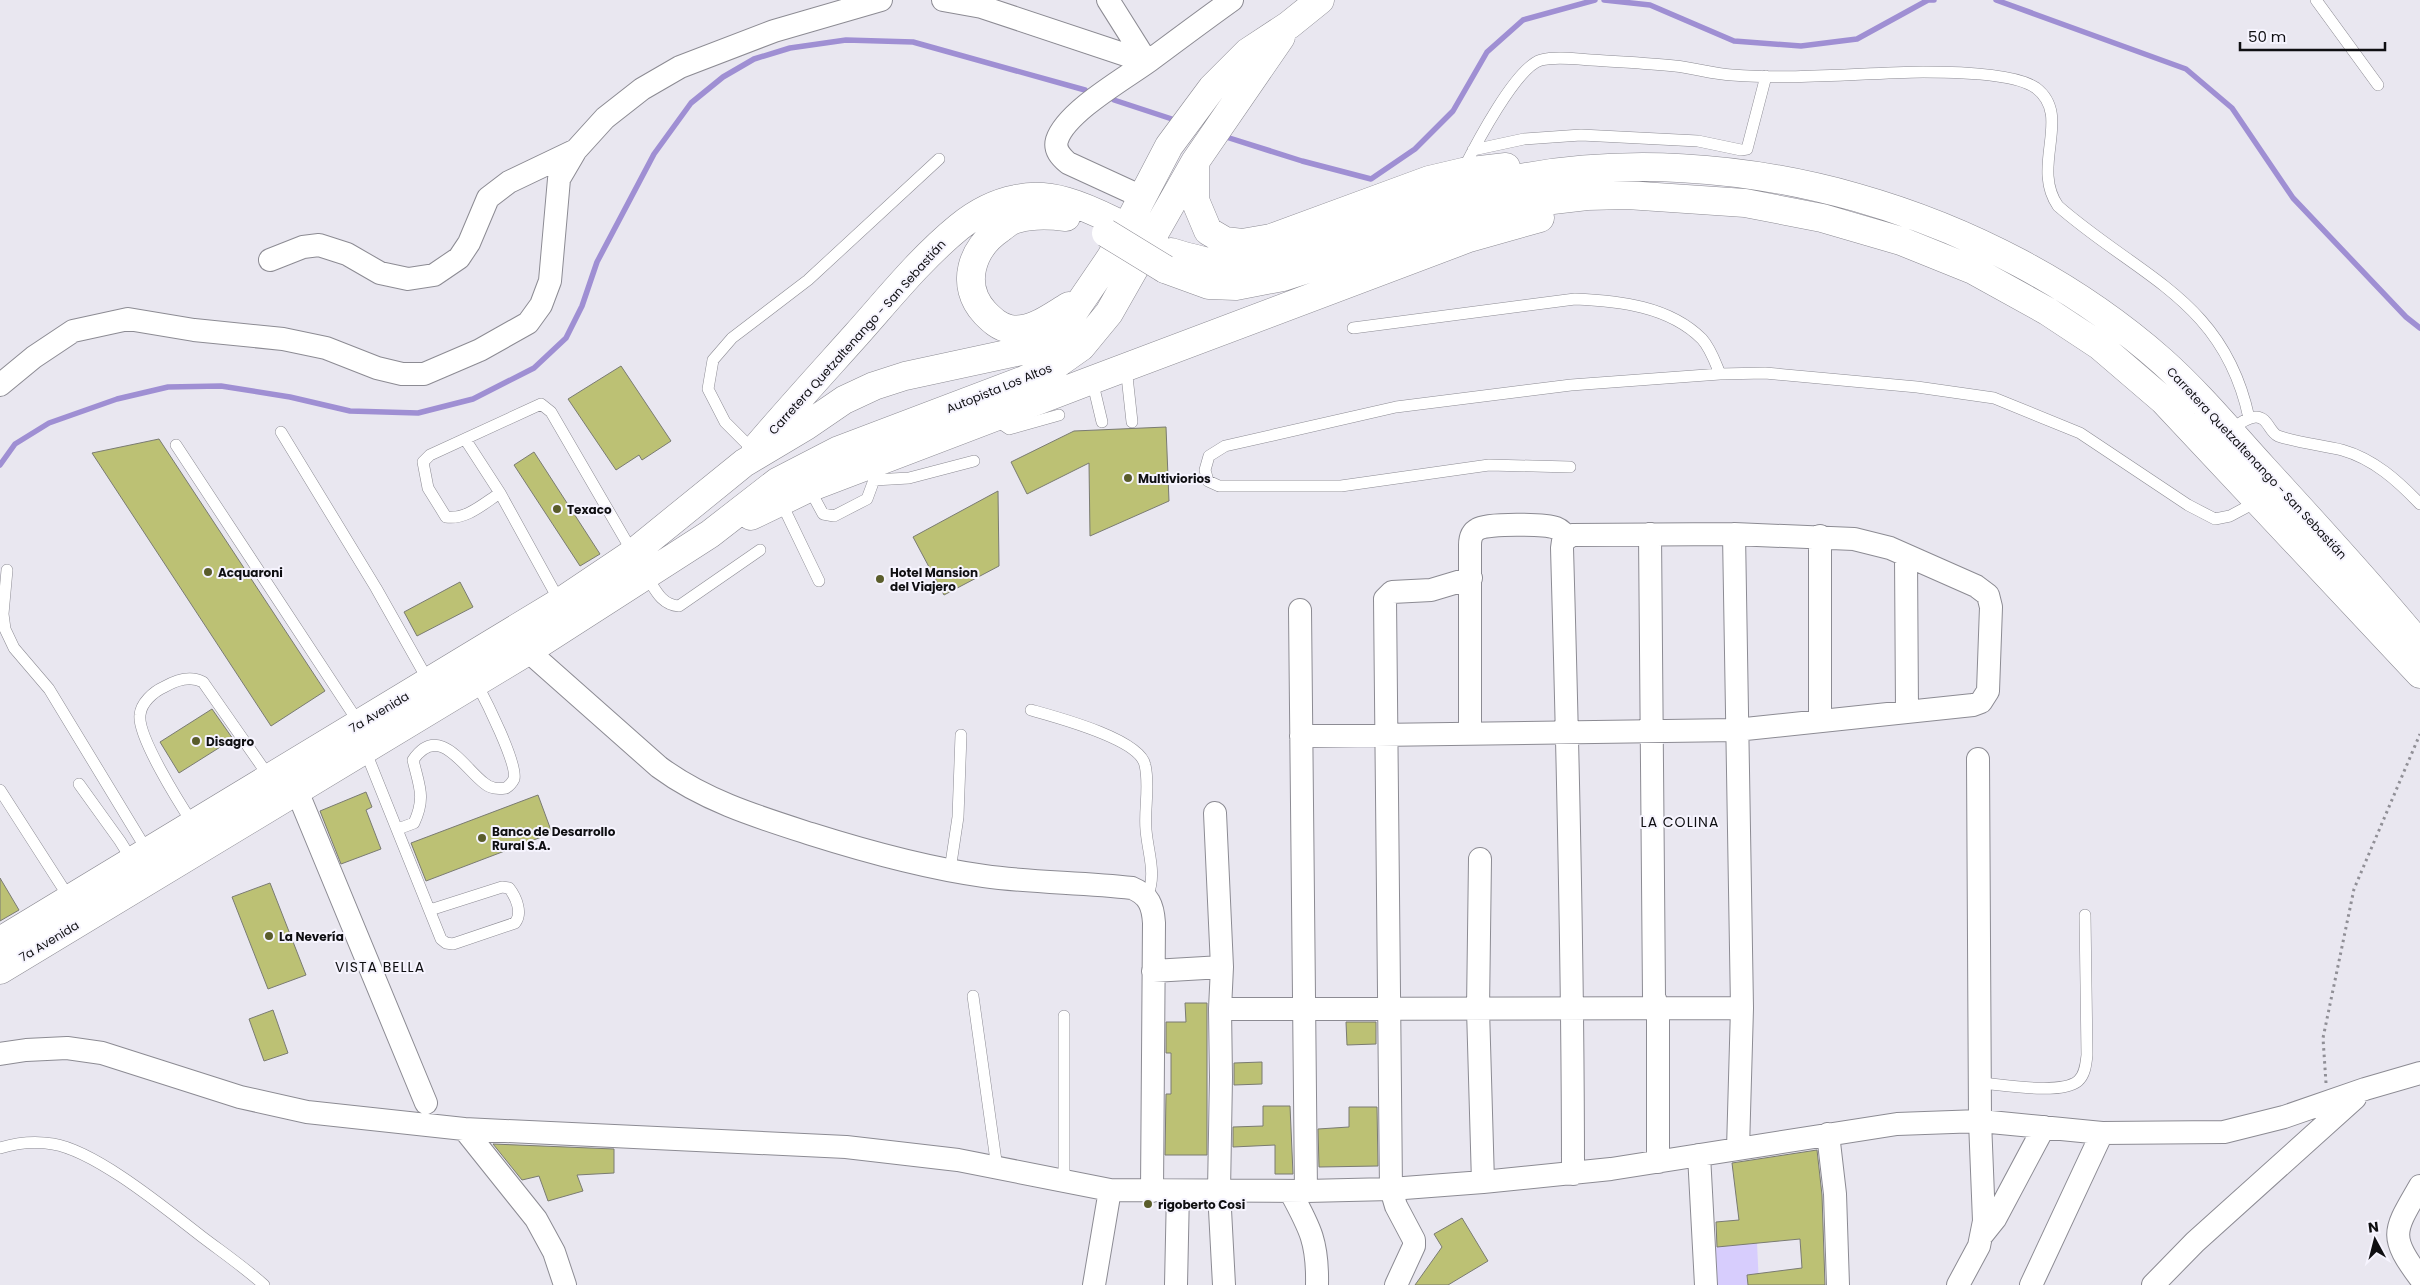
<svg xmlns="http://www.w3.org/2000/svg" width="2420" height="1285" font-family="Poppins,sans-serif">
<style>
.green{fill:#d7cdfd}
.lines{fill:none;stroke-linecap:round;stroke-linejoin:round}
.stream{stroke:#9f8fd3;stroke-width:5.5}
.building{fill:#bcc174;stroke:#7a7b72}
.service-casing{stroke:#8c8b93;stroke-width:12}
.minor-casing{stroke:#8c8b93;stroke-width:24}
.primary-casing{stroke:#8c8b93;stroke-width:29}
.path{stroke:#908f96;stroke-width:3;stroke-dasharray:2.5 4;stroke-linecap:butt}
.service{stroke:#fff;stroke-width:11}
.minor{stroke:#fff;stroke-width:22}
.primary{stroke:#fff;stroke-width:28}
.primary-bridge-casing{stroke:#8c8b93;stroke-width:29;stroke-linecap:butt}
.primary-bridge{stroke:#fff;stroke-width:28}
.poi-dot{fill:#5a5d2b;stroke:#f6f4fe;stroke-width:2}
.labels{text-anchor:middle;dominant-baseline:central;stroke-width:4;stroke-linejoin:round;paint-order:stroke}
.street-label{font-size:12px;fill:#0f0f12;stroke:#f6f4fe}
.poi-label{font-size:12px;font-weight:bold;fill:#0f0f12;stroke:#f6f4fe;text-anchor:start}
.neighbourhood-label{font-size:14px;letter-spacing:1px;fill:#0f0f12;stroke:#f6f4fe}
</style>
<rect width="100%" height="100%" fill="#e9e7f0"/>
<path class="green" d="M1757,1243L1759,1285H1711L1709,1248Z"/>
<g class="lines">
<path class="stream" d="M1604,0L1650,5L1734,41L1801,46L1857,39L1928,0H1934
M1996,0L2186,69L2232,108L2293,198L2406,317L2420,328
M1114,100L1178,121
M1223,136L1302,161L1371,179L1415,149L1453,111L1487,52L1523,20L1595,0
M0,465L15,444L49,423L117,399L168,387L221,386L290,397L350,411L418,413L473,399L534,368L566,338L582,306L597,262L654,154L691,103L723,77L754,59L790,48L846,40L913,42L1085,90"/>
</g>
<path class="building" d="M621,366L671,441L642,460L639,455L616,470L568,399Z
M1166,427L1169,501L1090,536L1089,463L1027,494L1011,462L1074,431Z
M159,439L325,691L271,726L92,453Z
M534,452L600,554L580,566L514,465Z
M998,491L999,566L944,595L913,537Z
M460,582L473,607L417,636L404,612Z
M212,709L233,739L179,773L160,742Z
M366,792L372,807L366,810L381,849L341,864L320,811Z
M538,795L552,833L426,881L411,843Z
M0,878L19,910L0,921Z
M270,883L306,975L268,989L232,897Z
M1185,1003H1207V1155H1165L1166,1094H1171V1053H1166V1022H1186Z
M273,1010L288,1053L264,1061L249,1019Z
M1346,1022H1376V1044L1347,1045Z
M1262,1062V1084L1234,1085V1063Z
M1263,1106H1290L1293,1174H1275V1145L1233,1147V1127L1263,1126Z
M1349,1107H1377L1378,1166L1319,1167L1318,1129L1349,1127Z
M493,1144L614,1149V1173L577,1175L583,1191L548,1201L539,1176L522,1180Z
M1817,1150L1822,1195L1825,1285H1748L1747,1275L1802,1268L1800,1239L1717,1247L1716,1222L1739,1220L1732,1163Z
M1462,1218L1488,1261L1448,1285H1415L1442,1247L1434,1234Z"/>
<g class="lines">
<g class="service-casing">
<path id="service" d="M2316,0L2378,85
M1473,150L1524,139L1581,135L1698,141L1741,150L1747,149L1766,76
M1463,170C1475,146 1516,67 1541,60C1556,56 1576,59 1591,60C1619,62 1647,63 1675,66C1694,68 1713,74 1732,75C1795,80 1860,73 1923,72C1950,72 2015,73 2036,88C2073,116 2030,166 2058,206C2139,277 2224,300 2249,418
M1353,328L1575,299C1619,301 1669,306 1702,339C1711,349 1715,362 1720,374
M1126,367L1132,422
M1092,380L1102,422
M998,417L1000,423L1009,429L1059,415
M2229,431C2236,426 2247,417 2256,417C2268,417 2269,432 2278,436C2299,443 2321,445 2342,450C2374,459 2398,481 2420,504
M281,432L376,588L429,682
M465,439L500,493L560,602
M176,445L359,723
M754,451L725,422L708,389L713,360L732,338L808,280L939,159
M1570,467L1489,465L1341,486H1219L1208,481L1205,470L1209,456L1225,446L1396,407L1571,385L1720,374L1765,373L1917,387L1994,398L2080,433L2188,505L2215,519L2230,516L2258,501
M874,480L909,478L974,461
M809,488L823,514L834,516L867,499L874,480L868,466
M500,493C483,504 466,520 446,517L428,488L423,462L430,455L541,404L551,412L633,553
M781,502L819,581
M7,570L3,614L5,629L14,648L49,689L148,852
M646,575C655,589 661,605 679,606L760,550
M1031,710C1056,717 1140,739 1145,765C1150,786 1144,809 1146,830C1148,854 1157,874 1147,897
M365,750L441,939L446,943L453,944L515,923C523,913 516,897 509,888L502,887L430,910
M79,784L120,841L133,862
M0,790L70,899
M193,824C180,804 137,736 140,715C141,703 153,692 164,687C176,680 190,675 203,682L270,778
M398,829L414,823C426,797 419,786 413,760C439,722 464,768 484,783C491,789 498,789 506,788C509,786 512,783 514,779C518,764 485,699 476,682
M950,870L958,817L961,735
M973,996L997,1168
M1064,1016V1181
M1982,1083C2004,1085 2061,1095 2078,1081C2085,1075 2086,1064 2087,1055L2085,915
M0,1148C16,1143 36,1141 53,1144C96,1151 166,1209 201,1236C222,1252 244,1267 264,1285"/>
</g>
<g class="minor-casing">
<path id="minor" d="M943,0L982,7L1147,62
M1108,0L1147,62
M1142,197L1068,163C1061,157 1054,150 1057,140C1066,112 1124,79 1149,61C1176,41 1204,20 1232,0
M270,260L303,247L319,245L347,254L380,273L408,279L434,275L459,258L469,243L488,198L509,182L576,150
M0,385L34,357L73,331L128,319L194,330L283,339L326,348L377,368L402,374H424L480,350L528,323L541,305L550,281L559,179L576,150L605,118L642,89L680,67L774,31L881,0
M1650,534L1654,996L1658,1008V1162
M1734,534L1742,1008L1738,1149
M1820,536V721
M1906,556L1907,711
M1300,610L1306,1191
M520,636L528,651L659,767C705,801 758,817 811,834C868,852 926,868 984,876C1033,883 1083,882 1132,888C1149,895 1153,906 1154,923L1152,1191
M1470,733V545C1470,538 1472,532 1478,529C1487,523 1546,524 1556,528C1561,530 1564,533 1566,538
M1301,736L1736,730L1973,705L1981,702L1988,691L1991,607L1988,595L1976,586L1890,548L1854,539L1734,534L1572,535L1563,541L1562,548C1568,757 1573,965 1573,1174
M297,791L426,1103
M1215,813L1222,967L1220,1009L1221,1077L1219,1191L1224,1285
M1480,859L1478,1009L1483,1182
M1153,971L1222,967
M1220,1009L1742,1008
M0,1054L26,1050L67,1048L102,1053L240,1097L307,1112L464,1129L846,1147L958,1160L1110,1190L1306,1191L1391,1189L1483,1182L1611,1169L1897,1124L1980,1121L2102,1133L2224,1132L2284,1117L2365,1089L2420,1073
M464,1129L536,1219L554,1252L565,1285
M1828,1134L1835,1194L1838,1285
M1699,1155L1706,1285
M2420,1186C2394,1231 2388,1235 2420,1278
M1290,1191C1310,1228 1318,1242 1317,1285
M1983,1234L1995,1219L2044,1127
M1094,1285L1110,1190
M1176,1285L1178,1191
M1396,1285L1414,1246V1240L1396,1206L1391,1189L1385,599L1392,592L1431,590L1471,578
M1958,1285L1979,1246L1984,1221L1980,1121L1978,759
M2031,1285L2102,1133
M2153,1285L2195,1242L2355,1098"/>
</g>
<g class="primary-casing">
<path id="primary" d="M1195,162V200L1208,231L1225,241L1242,243L1271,238L1429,180L1463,172L1506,167
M1066,217C1049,215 1033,214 1017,219C1011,220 1005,225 1000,229C972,248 959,285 985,313C992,320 999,327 1010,329C1031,333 1052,316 1069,306
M1171,252C1207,263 1231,269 1268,261C1348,232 1427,197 1510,180C1734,135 1992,211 2162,361C2199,394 2231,433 2264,469C2317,527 2370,584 2420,645
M1165,269L1209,285L1236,286L1283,277L1471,216L1527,203L1587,196L1627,195L1745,203L1822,218L1901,241L1973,270L2047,311L2100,346L2163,400L2420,674
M756,448C789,409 823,372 857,334C889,298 921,258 959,227C975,214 995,203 1016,199C1050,191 1084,206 1114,221
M751,516L809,488L1092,380L1469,238L1540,218
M0,941L560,602L633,553L744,463L806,426L844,400L874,386L905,376L1021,351L1046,342L1062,329L1111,257L1169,146L1212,88L1248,52L1289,25L1320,0
M0,970L528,651L710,534L777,482L839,450L1024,380L1057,364L1081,347L1109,313L1195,162L1281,37"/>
</g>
<path class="path" d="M2326,1083L2323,1038L2354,889L2420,734"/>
<use href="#service" class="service"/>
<use href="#minor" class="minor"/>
<use href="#primary" class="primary"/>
<g class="primary-bridge-casing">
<path id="primary-bridge" d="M1106,233L1165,269"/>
</g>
<use href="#primary-bridge" class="primary-bridge"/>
</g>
<g class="poi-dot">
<circle cx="1128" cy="478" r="5"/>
<circle cx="557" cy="509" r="5"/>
<circle cx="208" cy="572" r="5"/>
<circle cx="880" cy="579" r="5"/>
<circle cx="196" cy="741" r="5"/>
<circle cx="482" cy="838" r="5"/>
<circle cx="269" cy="936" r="5"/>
<circle cx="1148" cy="1204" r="5"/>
</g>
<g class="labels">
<g class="street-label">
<text transform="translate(857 337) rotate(-48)">Carretera Quetzaltenango - San Sebastián</text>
<text transform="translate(999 388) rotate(-22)">Autopista Los Altos</text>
<text transform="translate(2257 463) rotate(47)">Carretera Quetzaltenango - San Sebastián</text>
<text transform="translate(379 712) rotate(-31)">7a Avenida</text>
<text transform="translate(49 941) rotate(-31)">7a Avenida</text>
</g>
<g class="poi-label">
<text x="1138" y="478">Multiviorios</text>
<text x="567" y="509">Texaco</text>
<text x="218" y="572">Acquaroni</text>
<text x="890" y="572">Hotel Mansion<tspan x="890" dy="14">del Viajero</tspan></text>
<text x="206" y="741">Disagro</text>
<text x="492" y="831">Banco de Desarrollo<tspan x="492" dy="14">Rural S.A.</tspan></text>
<text x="279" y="936">La Nevería</text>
<text x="1158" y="1204">rigoberto Cosi</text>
</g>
<g class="neighbourhood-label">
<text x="1680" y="822">LA COLINA</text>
<text x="380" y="967">VISTA BELLA</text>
</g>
</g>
<g transform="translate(2375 1240) rotate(353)" stroke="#f6f4fe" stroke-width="4" paint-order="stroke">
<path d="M0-4L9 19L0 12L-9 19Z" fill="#0f0f12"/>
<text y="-8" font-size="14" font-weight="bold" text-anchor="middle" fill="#0f0f12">N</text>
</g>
<path d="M2240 42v8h145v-8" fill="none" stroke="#0f0f12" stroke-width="2.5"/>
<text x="2248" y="42" font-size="15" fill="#0f0f12" stroke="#f6f4fe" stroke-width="4" paint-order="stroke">50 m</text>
</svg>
